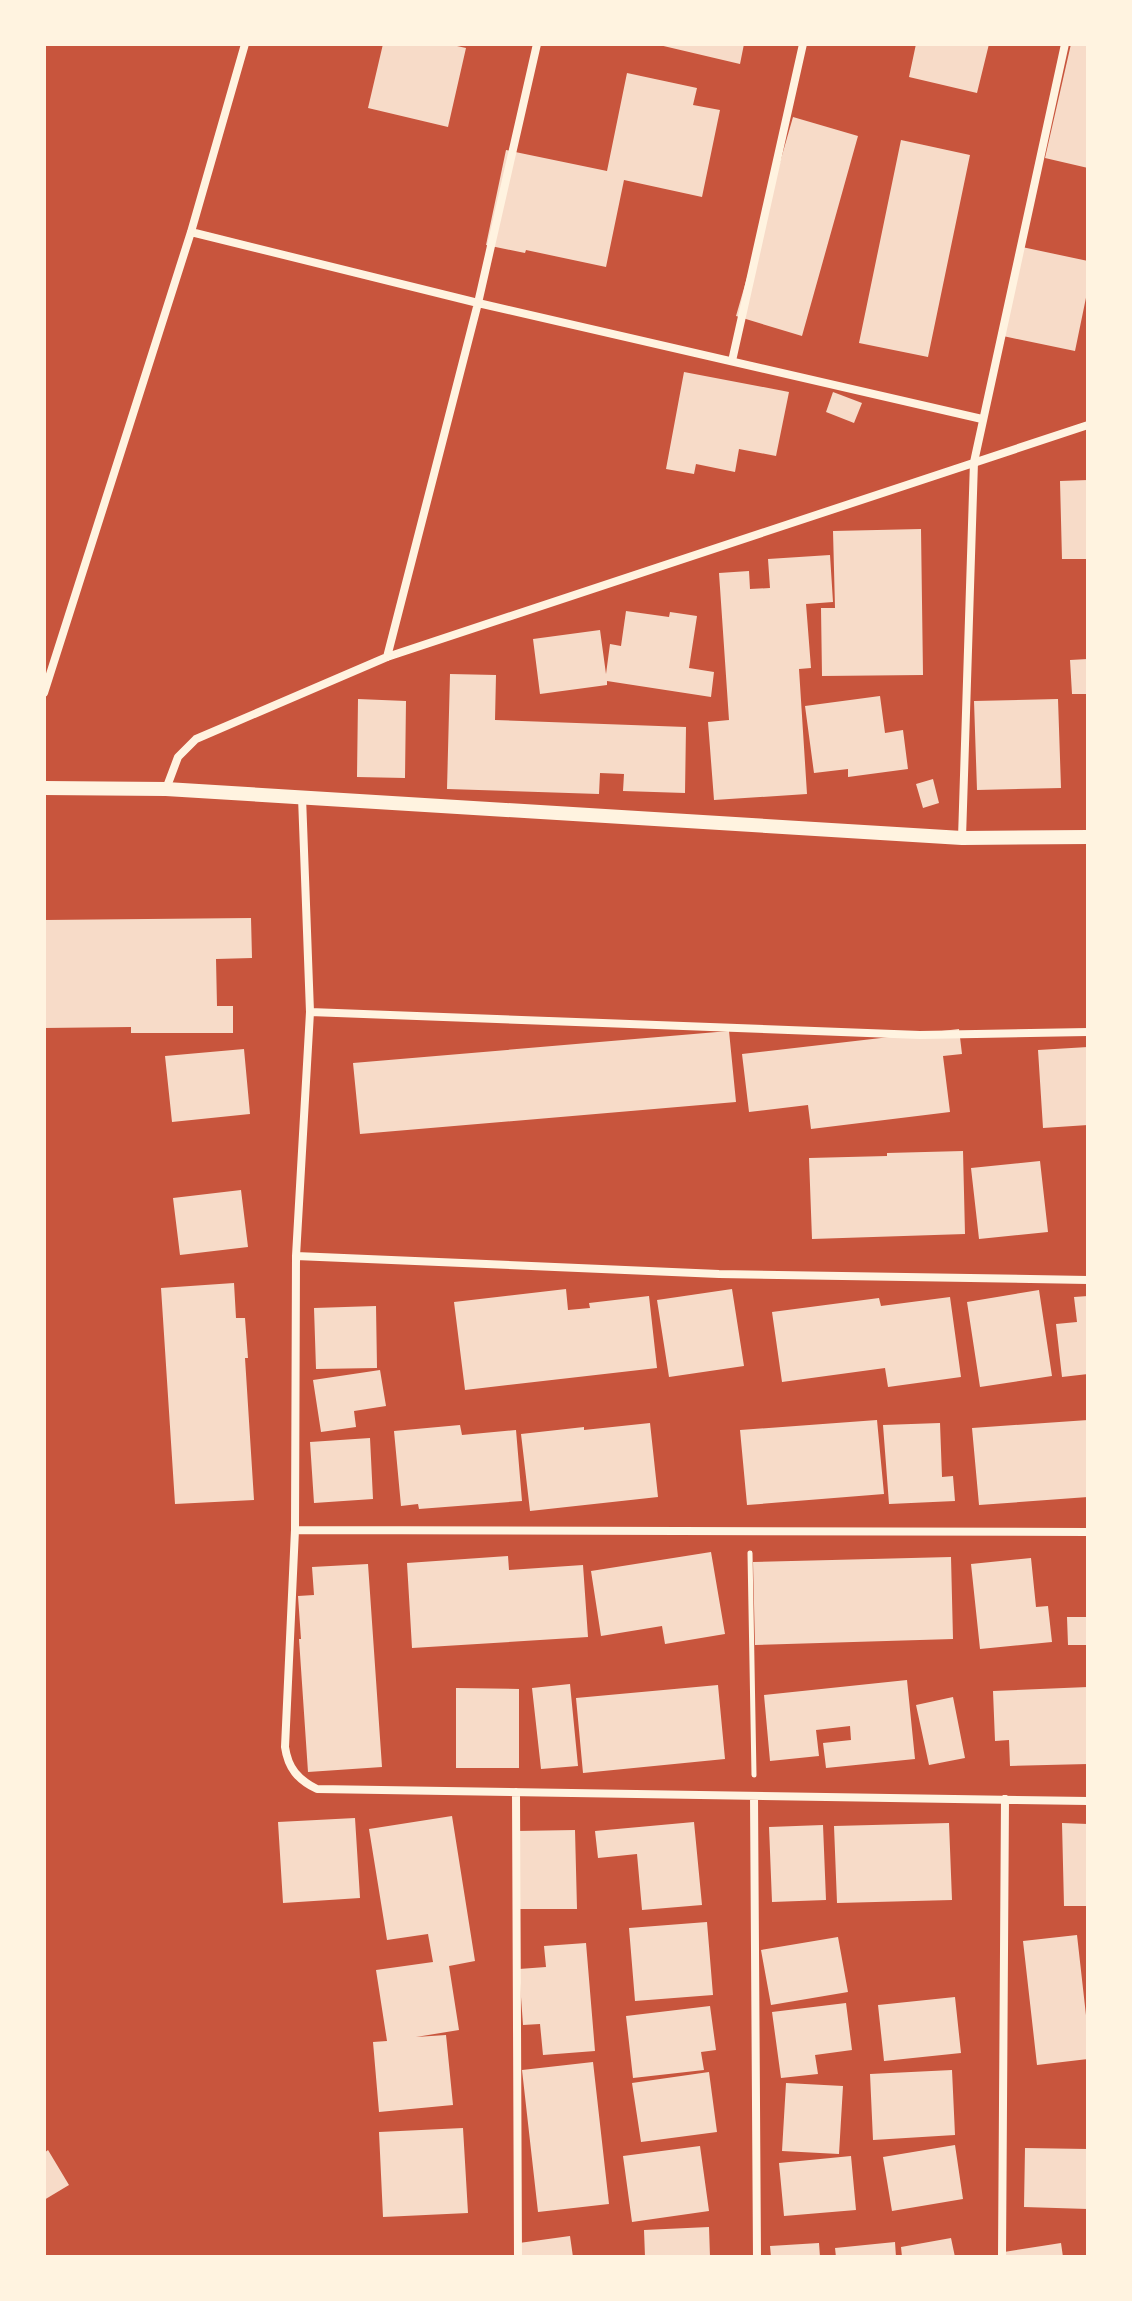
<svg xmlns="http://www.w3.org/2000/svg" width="1132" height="2301" font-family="'Exo 2',sans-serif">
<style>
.building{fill:#f7dbc8}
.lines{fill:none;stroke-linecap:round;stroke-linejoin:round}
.path{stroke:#fff3e0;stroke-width:5}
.minor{stroke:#fff3e0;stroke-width:8}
.tertiary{stroke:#fff3e0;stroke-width:14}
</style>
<rect width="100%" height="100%" fill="#c8553d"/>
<path class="building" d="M383,44H448L466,48L448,127L368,108Z
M655,44H744L740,64Z
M916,44H989L977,93L909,77Z
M1071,44H1088V168L1045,158Z
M627,73L697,88L693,105L720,110L702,197L624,180L606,267L526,250L525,253L486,245L506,150L607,171Z
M793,117L858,136L802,336L736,316Z
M901,140L970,155L928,357L859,343Z
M1022,247L1088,261V288L1075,351L1003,336Z
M684,372L789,392L776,456L739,449L735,472L696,464L694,474L666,469Z
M833,392L862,403L854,423L826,412Z
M1088,480V559H1062L1060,481Z
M921,529L923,675L822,676L821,608H835L833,531Z
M830,555L833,602L806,604L811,668L799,669L807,794L714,800L708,722L729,720L719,573L749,571L750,589L770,588L768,559Z
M626,611L669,617L670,612L697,616L689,668L714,672L711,697L607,681V685L540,694L533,639L600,630L606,674L610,644L621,646Z
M1088,659V694H1072L1070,660Z
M450,674L496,675L495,720L686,727L685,793L623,791L624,774L600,773L599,794L447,789Z
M880,696L885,733L903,730L908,769L848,777V769L814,773L805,706Z
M358,699L406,701L405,778L357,777Z
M1058,699L1061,788L977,790L974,701Z
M933,779L939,803L923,808L916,784Z
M251,918L252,958L216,959L217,1006H233V1033H131V1027L44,1028V920Z
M959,1029L962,1054L943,1056L950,1112L811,1129L808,1105L749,1112L742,1054Z
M729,1031L736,1102L360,1134L353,1063Z
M1088,1047V1125L1043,1128L1038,1050Z
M244,1049L250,1114L172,1122L165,1056Z
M963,1151L965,1234L812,1239L809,1158L887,1156V1153Z
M1040,1161L1048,1232L979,1239L971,1168Z
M241,1190L248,1247L180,1255L173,1198Z
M234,1283L236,1318H245L248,1358H245L254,1500L175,1504L161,1288Z
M566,1289L568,1310L590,1308L589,1303L649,1296L657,1368L465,1390L454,1302Z
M732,1289L744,1366L669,1377L657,1300Z
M1039,1290L1052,1376L980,1387L967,1302Z
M1088,1296V1374L1062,1377L1056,1324L1077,1322L1074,1297Z
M950,1297L961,1377L888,1387L885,1368L782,1382L772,1312L879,1298L881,1306Z
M376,1306L377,1368L316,1369L314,1308Z
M380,1370L386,1406L354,1411L356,1427L321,1432L313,1380Z
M877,1420L884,1494L747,1505L740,1430Z
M1088,1420V1497L979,1505L972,1428Z
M650,1423L658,1497L530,1511L521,1434L584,1427V1430Z
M940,1423L942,1477L953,1476L955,1501L889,1504L883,1425Z
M460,1425L462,1435L516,1430L522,1501L419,1509L418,1504L401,1506L394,1431Z
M370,1438L373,1499L314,1503L310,1442Z
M711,1552L725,1634L665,1644L662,1626L601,1636L591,1571Z
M508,1556L509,1570L583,1565L588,1637L412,1648L407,1563Z
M951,1557L953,1639L755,1645L753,1562Z
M1031,1558L1036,1607L1048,1606L1052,1642L980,1649L971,1564Z
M368,1564L382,1767L308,1772L299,1639H301L298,1596L314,1595L312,1567Z
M1067,1617H1088V1645H1068Z
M907,1680L915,1759L826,1768L823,1743L851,1740L850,1726L816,1730L819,1756L770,1761L764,1695Z
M570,1684L578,1766L541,1769L532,1688Z
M718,1685L725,1759L583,1773L576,1698Z
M1088,1687V1764L1010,1766L1009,1740L995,1741L993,1691Z
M456,1688L519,1689V1768H456Z
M953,1697L965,1758L929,1765L916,1705Z
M452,1816L475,1961L449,1966L459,2030L416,2037L446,2035L453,2105L379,2112L373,2042L387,2041L376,1970L433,1962L428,1934L387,1940L369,1829Z
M355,1818L360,1898L283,1903L278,1822Z
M694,1822L702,1905L642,1910L637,1854L598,1858L595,1831Z
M949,1823L952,1900L837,1903L834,1826Z
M1062,1823L1088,1824V1906H1064Z
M823,1825L826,1900L772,1902L769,1827Z
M575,1830L577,1909H518L516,1831Z
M707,1922L713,1995L635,2001L629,1928Z
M1077,1935L1088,2033V2059L1037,2065L1023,1941Z
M838,1937L848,1992L771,2005L761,1950Z
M586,1943L595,2051L543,2055L540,2024L523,2025L519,1969L546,1967L544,1946Z
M955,1997L961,2053L884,2061L878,2005Z
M846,2003L852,2050L815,2055L818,2074L781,2078L772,2012Z
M710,2006L716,2050L701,2052L704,2070L633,2078L626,2016Z
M593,2062L609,2204L538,2212L522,2070Z
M952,2070L955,2135L873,2140L870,2074Z
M709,2072L717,2132L641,2142L632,2083Z
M786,2083L843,2086L839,2154L782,2151Z
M463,2128L468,2213L383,2217L379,2132Z
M955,2145L963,2199L892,2211L883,2157Z
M700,2146L709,2211L632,2222L623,2156Z
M1025,2148L1088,2149V2209L1024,2207Z
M48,2150L69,2185L44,2200V2153Z
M851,2156L856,2210L784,2216L779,2163Z
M709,2227L710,2257H645L644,2230Z
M570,2236L573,2257H521L519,2243Z
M951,2238L955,2257H902L901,2247Z
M895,2242L896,2257H836L835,2248Z
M819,2243L820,2257H771L770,2246Z
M1061,2243L1063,2257H1005L1004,2252Z"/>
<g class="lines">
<path class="path" d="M750,1553L754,1775"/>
<path class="minor" d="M191,232L478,303L982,419
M732,361L803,44
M387,657L478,303L537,44
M44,693L191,232L245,44
M166,789L178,757L196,739L387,657L1088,425
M302,797L310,1012L296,1256L295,1530L285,1747C288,1768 298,1780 317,1789L1088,1801
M962,838L974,462L1065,44
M310,1012L920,1035L1088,1032
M296,1256L719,1274L1088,1280
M295,1530L1088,1532
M516,1792L518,2257
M754,1796L757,2257
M1002,2257L1005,1799"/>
<path class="tertiary" d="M44,788L166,789L962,838L1088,837"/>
</g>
<rect width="1132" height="2301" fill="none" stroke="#fff3e0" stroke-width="92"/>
</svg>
